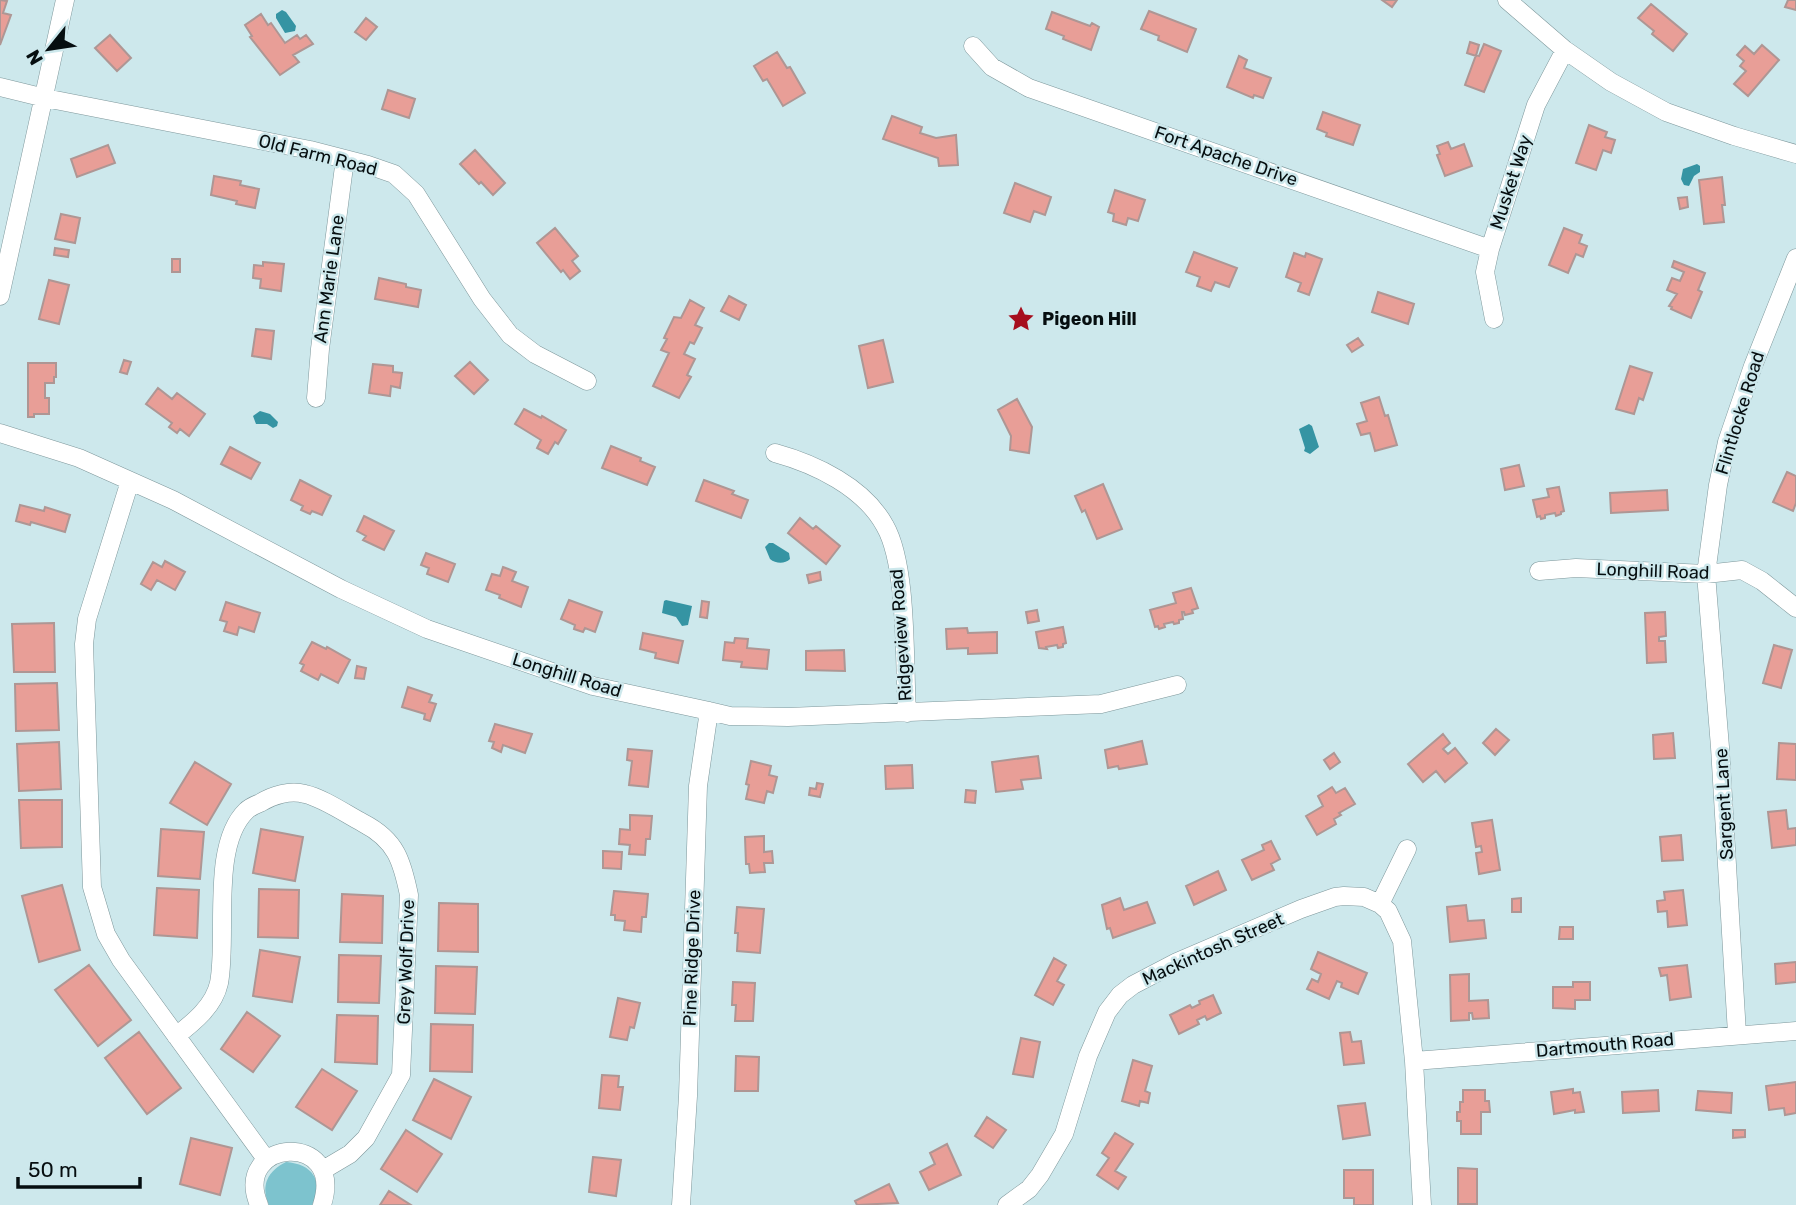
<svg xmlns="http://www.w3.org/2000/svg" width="1796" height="1205" font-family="Rubik,sans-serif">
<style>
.green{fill:#7dc3ce}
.water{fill:#3594a3}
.building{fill:#e89e97;stroke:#ae9694;stroke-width:2}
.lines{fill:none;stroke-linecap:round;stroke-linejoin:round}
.minor-casing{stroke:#7e979b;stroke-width:19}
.minor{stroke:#fff;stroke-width:18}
.labels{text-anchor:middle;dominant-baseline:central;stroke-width:5;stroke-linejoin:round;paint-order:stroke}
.street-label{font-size:18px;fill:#060e10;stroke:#cde8ec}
.poi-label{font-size:18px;font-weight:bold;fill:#060e10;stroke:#cde8ec;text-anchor:start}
</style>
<rect width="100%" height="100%" fill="#cde8ec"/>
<path class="green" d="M286,1162C312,1164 324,1180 312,1205H269C260,1185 268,1171 286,1162Z"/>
<path class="water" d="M282,10L286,12L296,26L295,31L285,33L276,18V14Z
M1697,164L1700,166V172L1694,176L1689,186L1684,185L1681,179L1683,169Z
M260,411L270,414L278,422L277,426L273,428L267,424H256L253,416Z
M1309,424L1312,426L1319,447L1310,454L1304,451L1305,448L1299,429Z
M773,543L789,553L790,559C785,564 776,564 770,559L765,547L769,543Z
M666,600L692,606L688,625L682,626L676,617L662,613L664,601Z"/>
<path class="building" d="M0,0L7,1L3,13L11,15L0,45Z
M1382,0H1397L1392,7Z
M1788,0H1796V10L1785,7Z
M1651,4L1687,34L1673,51L1652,34L1654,31L1638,18Z
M1149,11L1196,29L1187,52L1158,40L1159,36L1141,29Z
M1052,12L1090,26L1092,23L1099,27L1091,50L1063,39L1064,36L1046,29Z
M261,14L268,25L271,23L285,43L297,35L300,39L306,35L313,44L293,55L299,62L280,75L250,37L252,36L245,25Z
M366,18L377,27L366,40L355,32Z
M110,35L131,58L117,71L95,48Z
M1470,42L1479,45L1476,56L1467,53Z
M1484,44L1501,51L1484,92L1465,85L1476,55L1479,56Z
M1762,45L1779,60L1748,96L1734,84L1746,71L1740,66L1744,61L1737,55L1745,46L1754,54Z
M777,52L787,68L790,67L805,93L783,106L767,79L763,81L754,66Z
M1239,56L1247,60L1244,68L1271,78L1263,98L1254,95L1253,98L1227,87Z
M388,90L415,99L409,118L382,109Z
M1323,112L1360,125L1353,145L1326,136L1327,133L1317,129Z
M892,116L922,127L920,133L936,138L956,135L958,165L939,166L938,158L883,139Z
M1589,125L1607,132L1605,137L1615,140L1611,153L1603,150L1596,170L1576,163Z
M1448,142L1451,149L1464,144L1472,166L1445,176L1437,155L1440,154L1437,146Z
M108,145L115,163L77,177L71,159Z
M475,150L505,183L493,195L481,182L479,184L460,164Z
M214,176L241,181L240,185L259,189L255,208L236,204L237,201L211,195Z
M1722,177L1725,205H1722L1724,222L1704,224L1699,180Z
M1015,183L1051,197L1045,215L1034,211L1030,222L1004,213Z
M1115,190L1145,200L1138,221L1128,218L1126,225L1113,221L1114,214L1108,212Z
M1687,197L1688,207L1680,209L1678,198Z
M61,214L80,218L75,243L55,239Z
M555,228L578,256L572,261L580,271L570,279L563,270L561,272L537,243Z
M1564,228L1582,235L1579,243L1587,246L1583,257L1576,254L1568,273L1549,265Z
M55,248L69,250L68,257L54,255Z
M1194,252L1237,268L1229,287L1215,282L1211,291L1197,286L1200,277L1186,272Z
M1294,253L1305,257L1306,253L1322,259L1309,295L1298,291L1301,283L1286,277Z
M172,259H180V272H172Z
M1674,261L1705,273L1698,290L1702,292L1691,318L1671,309L1672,307L1669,306L1677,294L1667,290L1672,278L1680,281L1684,272L1672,267Z
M263,262L284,264L281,291L260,288L261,279L253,278L254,265L263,266Z
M379,278L406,284V287L421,290L418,307L375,299Z
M49,280L69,285L59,324L39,319Z
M1378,292L1414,304L1408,324L1372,312Z
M729,296L746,305L739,320L721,311Z
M690,300L704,308L695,325L702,328L694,344L690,342L684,354L695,359L687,375L691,377L679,398L653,386L669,353L661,350L667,339L664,338L674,317L681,318Z
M256,329L274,331L271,359L252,356Z
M1358,338L1363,345L1352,352L1347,345Z
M883,340L893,382L868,388L859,346Z
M124,360L131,362L127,374L120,372Z
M470,362L488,380L474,394L455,376Z
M28,363H56V377H54V383H45V398H49V414H34V417H28Z
M373,364L393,366V372L402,373L400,388L391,386L390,396L369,393Z
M1630,366L1652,373L1643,400L1639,398L1634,414L1616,409Z
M158,388L172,399L177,393L205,414L189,436L180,429L177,433L169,427L172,423L146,404Z
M1379,397L1385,416L1388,415L1397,445L1375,451L1370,433L1361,435L1357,424L1367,421L1361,403Z
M1017,399L1032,427L1029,453L1010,450L1011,436L998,410Z
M524,409L541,418L542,416L566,430L558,444L555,442L548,454L537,448L541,440L515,424Z
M611,446L641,458L640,461L655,467L647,485L602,468Z
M230,447L260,463L251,479L221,464Z
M1519,465L1524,486L1505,490L1501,469Z
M1787,472L1796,476V503L1793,511L1773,502Z
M300,480L331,496L322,515L312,511L310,514L301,510L303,506L291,500Z
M704,480L734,491L732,494L748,500L741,518L696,501Z
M1103,484L1122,529L1097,539L1085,510L1082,512L1075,496Z
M1559,487L1564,511L1561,512V514L1556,516L1555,513L1545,515V518L1541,519L1540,516L1537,517L1533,500L1549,497L1547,489Z
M1667,490L1668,510L1611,513L1610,493Z
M20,505L44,511L45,507L70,515L65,532L31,522L30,525L16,521Z
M364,516L394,531L384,550L363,540L366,536L357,531Z
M800,518L813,529L816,526L840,546L826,564L788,533Z
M426,553L455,564L448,582L427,574L429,568L421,565Z
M165,561L185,572L175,590L157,580L151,590L141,584L153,562L162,567Z
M503,567L516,572L512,581L528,587L521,607L499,598L500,595L486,590L492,574L500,576Z
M820,572L821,580L809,583L807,575Z
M1191,588L1198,608L1192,610L1193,613L1185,615L1184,612H1182L1183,619L1179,620V623L1174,624L1173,622L1164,624L1165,627L1159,629L1158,626L1155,627L1150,610L1176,603L1173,593Z
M569,600L602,612L595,632L585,628L583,632L574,629L575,625L561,619Z
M702,601L709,602L707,618L700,617Z
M226,602L260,613L254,632L239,627L237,635L224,631L227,622L220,620Z
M1037,610L1039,621L1028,623L1026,612Z
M1665,612L1666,636L1659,637V641H1665L1666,662L1647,663L1645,613Z
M54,623L55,672H14L12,624Z
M1063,627L1066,643L1063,644V647L1058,648L1057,645L1046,647L1047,649L1039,648L1036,632Z
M967,628L968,633L997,632V653L968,654V648L947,649L946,629Z
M643,633L683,641L678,663L655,658L656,653L640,649Z
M735,638L748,639L747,648L769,650L767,669L741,667L742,662L723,660L725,642L734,643Z
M312,642L326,649L327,647L350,660L338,683L321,674L318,680L301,671L304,665L300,663Z
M1774,645L1792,650L1781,688L1763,683Z
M844,650L845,671L806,670V651Z
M357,666L366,668L364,679L355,678Z
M57,683L59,730L16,731L15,684Z
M408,687L432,695L429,702L436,704L430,721L424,719L425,714L402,707Z
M495,724L532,734L525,753L503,745L501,752L492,748L494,742L489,741Z
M1496,729L1509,740L1495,755L1483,743Z
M1673,733L1675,758L1654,759L1653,735Z
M1443,734L1450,743L1443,749L1448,754L1455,748L1467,763L1445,782L1436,771L1423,782L1408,764Z
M1142,741L1147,764L1119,769L1118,766L1108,768L1105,750Z
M59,742L61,789L19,791L17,744Z
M1779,743L1796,744V780L1777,779Z
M628,749L652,751L648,787L629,785L632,761L627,760Z
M1334,753L1340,762L1330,769L1324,760Z
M1038,756L1041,778L1021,780L1023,789L996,792L992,762Z
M751,761L771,766L769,775L777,777L773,793L767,791L764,803L746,799L749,785L746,784Z
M195,762L231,784L207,825L170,803Z
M912,765L913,788L886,789L885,766Z
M817,783L823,784L820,797L809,795L810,788L816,789Z
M1332,787L1336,793L1345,788L1355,804L1339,813L1341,815L1334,819L1336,824L1317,835L1306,816L1323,806L1318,796Z
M966,790L976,791L975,803L965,802Z
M19,800H62V847L21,848Z
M1786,810L1788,829L1796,828V845L1772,848L1768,812Z
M630,815L652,816L650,839H646L645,855L629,854L630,845L619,844L620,829L630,830Z
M1492,820L1500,870L1479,874L1476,853L1482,852L1481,846L1476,847L1472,823Z
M161,829L204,832L200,879L158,876Z
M261,829L303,837L295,881L253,873Z
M1681,835L1683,860L1662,861L1660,837Z
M764,836V852L772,851L773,863H764L765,872L750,873L749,864H746L745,837Z
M1271,841L1280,859L1271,864L1274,870L1252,880L1242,860L1264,850L1262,845Z
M603,851L622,852L621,869L603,868Z
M1218,871L1226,890L1194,905L1186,886Z
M62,885L80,950L39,962L22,896Z
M157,888L199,890L197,938L154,935Z
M259,889L299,890L298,938L258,937Z
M1683,890L1687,925L1668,927L1667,911L1658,912L1657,901L1665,900L1664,892Z
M614,891L648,894L646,917H642L641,932L624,930L625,921L615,920V915H611Z
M342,894L383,896L382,943L340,942Z
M1120,898L1124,910L1147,902L1155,923L1113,938L1110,928L1107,929L1102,905Z
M1521,898V912H1512V899Z
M439,903L478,904V952L438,951Z
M1466,905L1468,921L1484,920L1486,938L1450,942L1447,907Z
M737,907L764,909L760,953L737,951L738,933H735Z
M1560,927H1573V939H1559Z
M260,950L300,957L292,1002L253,996Z
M1318,952L1367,973L1358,994L1341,987L1342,983L1337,981L1329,999L1307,989L1312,979L1318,982L1321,974L1311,969Z
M339,955L381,956L379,1003L338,1002Z
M1054,958L1066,965L1057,981L1064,985L1053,1005L1035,995Z
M1796,962V982L1776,984L1775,964Z
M89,965L131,1020L98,1046L55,990Z
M1687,965L1691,997L1670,1000L1667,975L1661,976L1659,968Z
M436,966L477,967L475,1014L435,1013Z
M1469,974V1001L1488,1000L1489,1018L1473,1019L1472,1013H1469V1020L1451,1021L1450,975Z
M733,982L755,983L753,1021H735L736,1005H732Z
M1573,982H1590V1000H1575V1009L1553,1008V987H1573Z
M1213,995L1221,1013L1207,1020L1205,1016L1197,1020L1199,1024L1179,1034L1170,1015L1190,1005L1192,1008L1200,1004L1199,1001Z
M618,998L640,1003L634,1028L630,1027L627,1040L610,1037Z
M247,1012L280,1036L253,1072L221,1049Z
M337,1015L378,1016L377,1064L335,1062Z
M431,1024L473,1025L472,1072L430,1071Z
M139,1032L181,1088L147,1114L105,1058Z
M1350,1032L1352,1042L1361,1041L1364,1063L1344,1065L1340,1033Z
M1021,1038L1040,1042L1033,1077L1013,1074Z
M736,1056L759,1057L758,1091H735Z
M1133,1060L1152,1066L1145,1091L1150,1093L1148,1103L1140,1101L1139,1106L1122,1101Z
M322,1069L357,1091L332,1130L296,1107Z
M602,1075L619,1076L618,1087H623L620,1110L599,1108Z
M434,1079L471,1097L451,1139L413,1120Z
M1796,1082V1113L1785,1115L1784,1108L1769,1110L1766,1086Z
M1573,1089V1093L1580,1092L1584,1112L1575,1113V1110L1554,1114L1551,1092Z
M1463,1090H1485V1101H1489L1490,1112H1481V1134H1461V1121H1457V1112H1460V1102H1463Z
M1658,1090L1659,1111L1623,1113L1622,1092Z
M1698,1091L1732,1093L1731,1113L1696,1110Z
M1365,1103L1370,1135L1343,1139L1338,1106Z
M987,1117L1006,1130L993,1148L975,1136Z
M406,1130L442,1154L417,1192L381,1169Z
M1733,1130H1745V1137L1733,1138Z
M1115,1133L1133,1144L1115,1171L1126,1177L1118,1189L1097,1175L1109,1158L1102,1153Z
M191,1138L232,1148L220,1195L180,1184Z
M947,1144L961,1175L929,1190L920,1172L935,1164L930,1153Z
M593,1157L621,1160L616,1196L589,1192Z
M1458,1168L1477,1169V1204H1458Z
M1344,1170H1373V1205H1354V1198H1344Z
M889,1184L898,1203L857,1205L855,1201Z
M389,1191L411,1205H380Z"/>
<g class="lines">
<g class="minor-casing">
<path id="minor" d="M1507,0L1565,50L1611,82L1666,112L1734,136L1796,154
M973,46L992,67L1029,88L1490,249
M0,87L45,98L310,150L368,165L394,174L416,194L482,299L510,335L535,354L587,381
M0,296L65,0
M1494,319L1485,272L1490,249L1536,105L1565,50
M316,398L320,349L345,159
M0,433L79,458L173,500L341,589L427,629L593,686L709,711L730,716L788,717L1101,704L1177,685
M775,453C815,464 864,487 885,526C908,566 904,664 907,713
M130,481L87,619L84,644L92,887L106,934L121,960L266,1159
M1539,571L1576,568L1706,574L1742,570L1762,581L1796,608
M1380,904L1407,849
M1737,1034L1720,747L1706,574L1718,485L1727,442L1753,366L1796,258
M176,1036C194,1022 214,1006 219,983C228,937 210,846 246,811C249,808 255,805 260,803C273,795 290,790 305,794C323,798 346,814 363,823C396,840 402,861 409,895L401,1075L366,1138L350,1154L323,1170
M1414,1061L1796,1031
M259,1205C231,1138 346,1130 322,1205
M681,1205L688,1096L698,786L709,711
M1007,1205L1029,1189L1040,1175L1064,1134L1088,1056L1107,1012L1120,995L1133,985L1177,962L1301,909L1335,897L1344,896L1364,897L1380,904L1388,911L1402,941L1414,1061L1422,1205"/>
</g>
<use href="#minor" class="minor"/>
</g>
<defs>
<g id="sight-bare" transform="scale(2.1)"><path d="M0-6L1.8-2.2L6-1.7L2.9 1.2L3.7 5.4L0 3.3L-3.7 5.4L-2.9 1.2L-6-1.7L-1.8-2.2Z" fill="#a60e1d" stroke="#cde8ec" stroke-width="2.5" paint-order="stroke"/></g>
</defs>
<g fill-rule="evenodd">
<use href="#sight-bare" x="1021" y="319"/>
</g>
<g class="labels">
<g class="street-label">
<text transform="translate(318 155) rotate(14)">Old Farm Road</text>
<text transform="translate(1226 156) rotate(19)">Fort Apache Drive</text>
<text transform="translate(1511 182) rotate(-72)">Musket Way</text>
<text transform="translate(329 279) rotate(-82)">Ann Marie Lane</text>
<text transform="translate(1740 413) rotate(-73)">Flintlocke Road</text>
<text transform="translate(1653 571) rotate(2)">Longhill Road</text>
<text transform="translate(901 635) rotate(-94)">Ridgeview Road</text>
<text transform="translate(567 675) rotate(17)">Longhill Road</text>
<text transform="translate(1724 804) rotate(-93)">Sargent Lane</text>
<text transform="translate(1213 949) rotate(-24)">Mackintosh Street</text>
<text transform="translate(692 958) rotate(-88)">Pine Ridge Drive</text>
<text transform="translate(406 962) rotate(-88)">Grey Wolf Drive</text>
<text transform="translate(1605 1045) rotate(-5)">Dartmouth Road</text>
</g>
<g class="poi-label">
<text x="1042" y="319">Pigeon Hill</text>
</g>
</g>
<g transform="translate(49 49) rotate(240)" stroke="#cde8ec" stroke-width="5" paint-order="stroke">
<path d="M0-5L12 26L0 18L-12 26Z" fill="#060e10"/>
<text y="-10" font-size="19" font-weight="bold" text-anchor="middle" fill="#060e10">N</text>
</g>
<path d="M18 1177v10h122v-10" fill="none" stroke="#060e10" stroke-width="3.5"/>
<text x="28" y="1177" font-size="21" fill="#060e10" stroke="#cde8ec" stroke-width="5" paint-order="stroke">50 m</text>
</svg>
